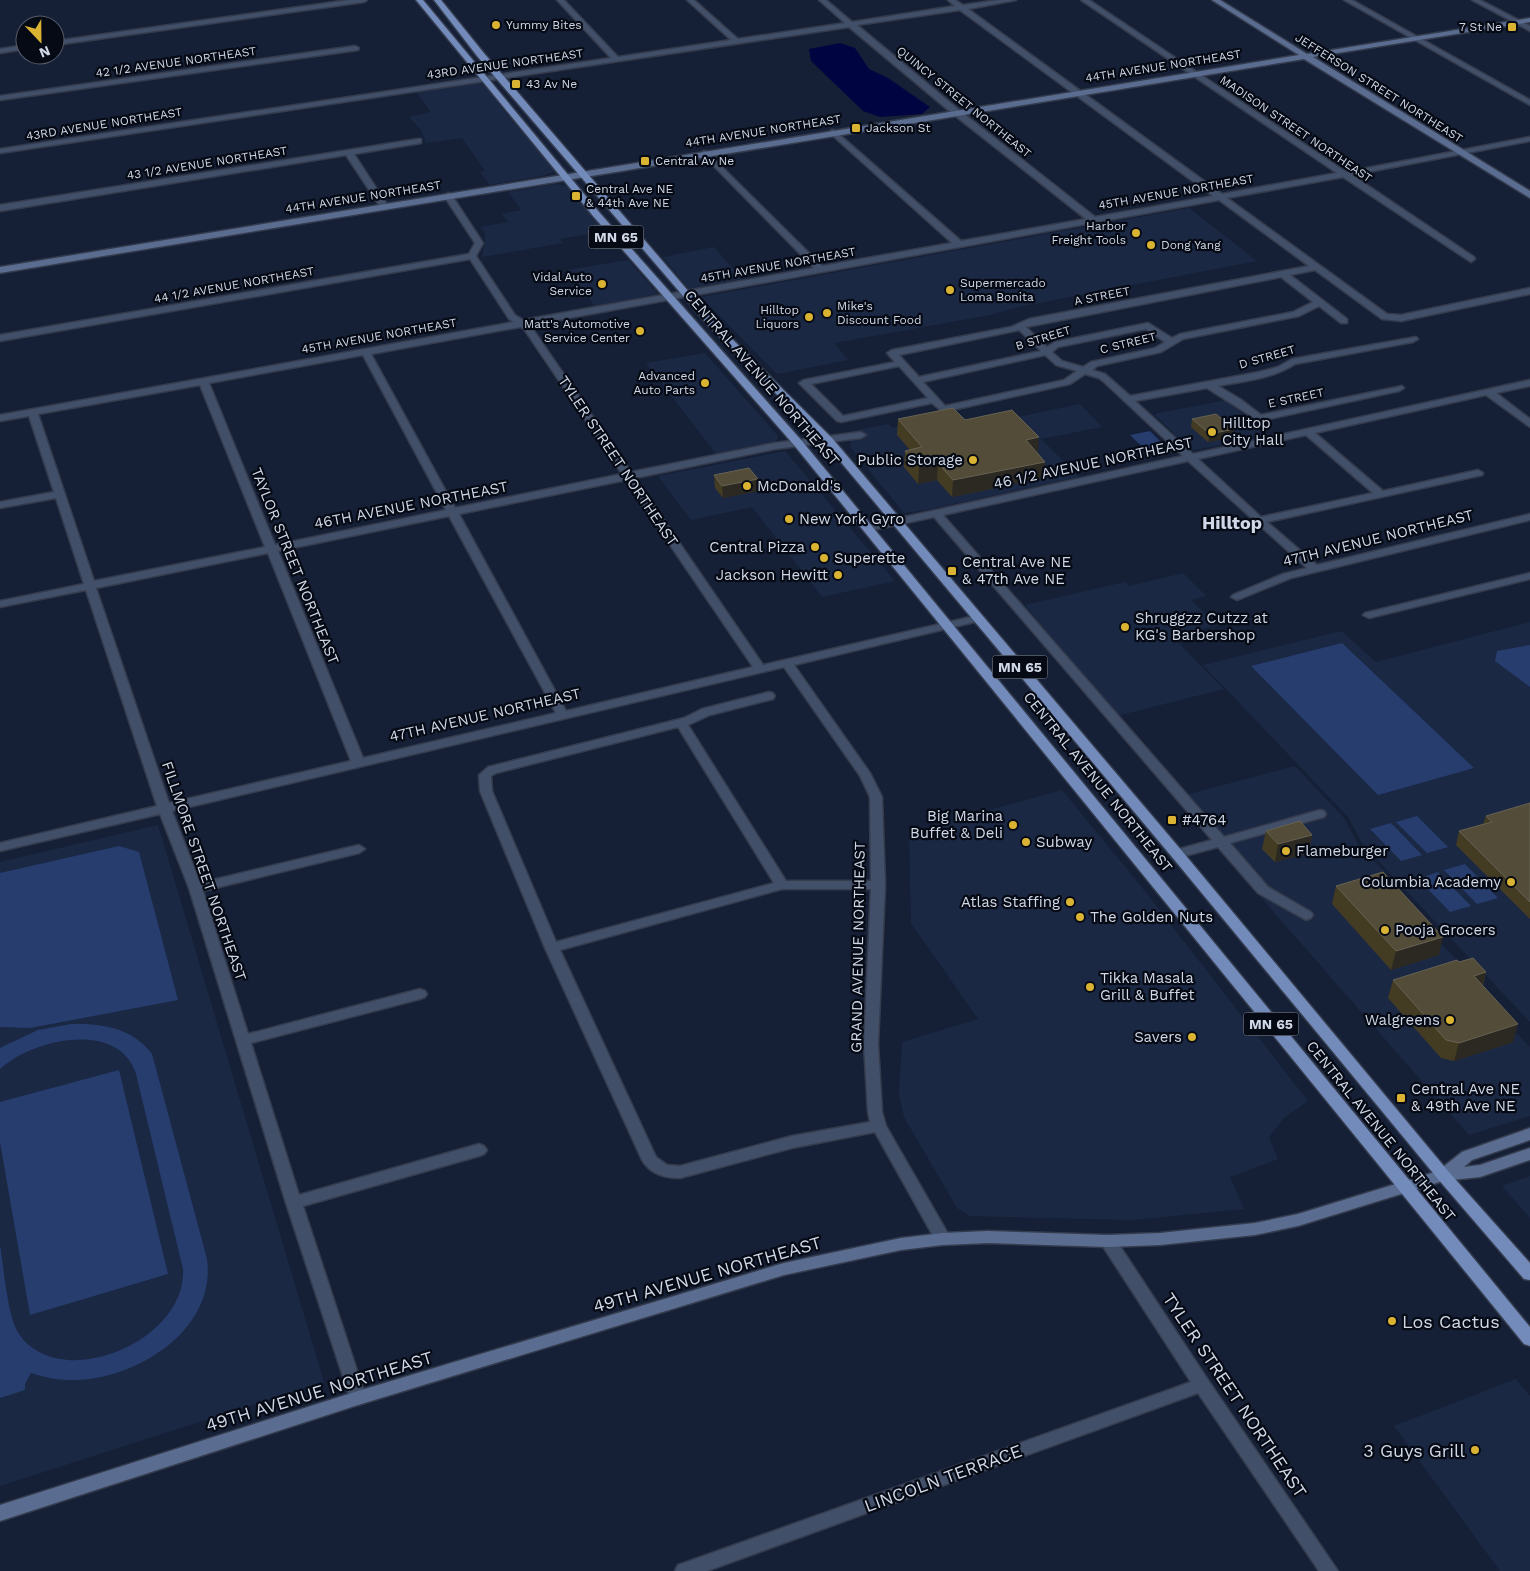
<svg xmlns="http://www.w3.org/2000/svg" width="1530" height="1571" font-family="'Work Sans',sans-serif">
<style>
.built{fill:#1b2844}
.green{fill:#263d6e}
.water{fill:#000542}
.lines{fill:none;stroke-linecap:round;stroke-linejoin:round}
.street-casing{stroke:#343b4d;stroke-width:3}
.secondary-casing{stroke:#343b4d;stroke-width:3}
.primary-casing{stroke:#343b4d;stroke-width:3}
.street{fill:#424f68;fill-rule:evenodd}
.secondary{fill:#5a6d91;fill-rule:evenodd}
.primary{fill:#728bbb;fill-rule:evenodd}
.wall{fill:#443b23}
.shaded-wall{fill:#2b2922}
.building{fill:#534c38;stroke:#666253}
.poi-dot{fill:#dbb333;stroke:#060a14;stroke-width:2}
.labels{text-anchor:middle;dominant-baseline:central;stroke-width:4.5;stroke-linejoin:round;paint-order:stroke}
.far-poi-label{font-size:12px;fill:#d0d8e7;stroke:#060a14;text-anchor:start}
.far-street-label{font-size:12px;fill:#d0d8e7;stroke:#060a14}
.shield{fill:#060a14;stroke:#939aa8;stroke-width:1}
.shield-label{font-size:14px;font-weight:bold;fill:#d0d8e7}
.street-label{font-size:15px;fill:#d0d8e7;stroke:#060a14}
.poi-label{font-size:15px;fill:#d0d8e7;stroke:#060a14;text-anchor:start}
.quarter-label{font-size:18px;font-weight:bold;fill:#d0d8e7;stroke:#060a14}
.near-street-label{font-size:18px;fill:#d0d8e7;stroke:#060a14}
.near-poi-label{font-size:18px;fill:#d0d8e7;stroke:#060a14;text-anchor:start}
</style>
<rect width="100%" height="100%" fill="#152036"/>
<path class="built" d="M478,81L490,91L508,116L554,168L555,171L545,175L490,185L480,172L485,171L462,138L426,143L421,130L409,117L431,112L415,90Z
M557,184L570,187L605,231L560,239L563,243L482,257L485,240V233L480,227L508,222L502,214L521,210L508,192Z
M1189,208L1257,261L1018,307L990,315L834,343L848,360L777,374L701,297Z
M714,247L742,279L689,289L663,257Z
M628,260L658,294L595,306L567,270Z
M705,353L778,436L777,440L772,444L717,455L646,363Z
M1227,400L1267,436L1194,450L1189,448L1154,414Z
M1080,404L1102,427L1041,439L1079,477L926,510L904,513L850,447L852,431L888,424L892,428L960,414L973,426Z
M785,451L895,581L822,597L752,507L691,520L658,476Z
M1183,573L1206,596L1191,600L1216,625L1173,637L1224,689L1117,716L1025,605L1125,582L1129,586Z
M1530,622V1022L1363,845L1348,817L1203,665L1341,631L1376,662Z
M1295,766L1344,818L1358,844L1387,874L1379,878L1485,990L1482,997L1530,1047V1116L1469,1135L1222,853L1186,795Z
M1062,790L1140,885L1308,1101L1284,1118L1269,1137L1278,1159L1230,1177L1244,1209L1133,1220L970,1216L957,1208L904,1117L899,1094L902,1042L978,1019L911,923L909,832Z
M158,825L324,1382L0,1486V862Z
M1530,1176V1218L1502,1186Z
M1516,1379L1530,1396V1571H1500L1394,1426Z"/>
<path class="green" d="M1150,431L1163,444V446C1144,450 1144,449 1130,435Z
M1342,643L1474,768L1378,795L1251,666Z
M1530,645V687L1495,661L1497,651Z
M1417,816L1448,847L1427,853L1396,822Z
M1391,823L1422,855L1401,861L1370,829Z
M119,846L139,852L178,1000L30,1028L0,1027V873Z
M1465,864L1498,898L1477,904L1444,870Z
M1438,872L1471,906L1450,912L1418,879Z
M71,1024C102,1023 133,1028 152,1054L207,1259C217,1331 133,1382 69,1380C56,1380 44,1377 31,1373L25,1384V1390L0,1398V1245C4,1267 7,1316 19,1334C60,1394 187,1342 183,1269L136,1074C119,1019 32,1039 0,1069V1048L4,1046L38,1030Z
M119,1070L168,1274L30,1315L0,1142V1102Z"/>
<path class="water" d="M840,43L855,48L869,69L888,78L930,107L922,114L880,117L863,111L811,61L809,49Z"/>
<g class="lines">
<g class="street-casing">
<path id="street" d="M349,0H367L364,2L55,45V41Z
M557,0H564L618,57L731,40L687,0H694L738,39L845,23L819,0H826L852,22L955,6L948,0H955L963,5L999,0H1016L968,9L1222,194L1337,173L1081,0H1089L1346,172L1530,137V141L1352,175L1474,257L1475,259L1471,262L1343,177L1227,198L1387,314L1401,315L1530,288V294L1401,321L1382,319L1315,270L1290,275L1347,319V323H1341L1319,306L1299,316L1183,339L1161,352L1097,366L1092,370L1105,374L1130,396L1259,372L1278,367L1292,359L1416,337L1418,339L1413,342L1295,364C1272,379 1244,381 1218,386L1240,399L1261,415L1402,386L1404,388L1399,391L1259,421L1207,388L1135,401L1193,454L1530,380V386L1496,393L1530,419V427L1486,395L1315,433L1383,491L1478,470L1483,473L1482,475L1267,522L1317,565L1530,514V520L1291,578L1237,600L1231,597L1233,595L1283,574L1307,568L1188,461L943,515L1224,837L1320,810L1324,811L1326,814L1324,817L1230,843L1268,887L1311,912L1313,915L1311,918L1306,920L1258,893L1218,847L1177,858L1172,857L1171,854L1172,851L1212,840L934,517L868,531L863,528L868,525L1183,456L1104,382L1099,378L1085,374L1070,384L943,412L932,403L841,422L837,421L799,383L804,380L895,362L887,353L892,350L1011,327L1029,319L1309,266L1219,200L530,325L631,472L775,443L861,432L866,435L861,438L775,449L635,478L763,665L979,615L985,618L979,621L794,665L870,773L882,797L885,885L878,1044L882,1112L886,1126L951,1239L949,1243L943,1245L937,1243L875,1132L792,1148L680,1178C665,1178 650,1174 642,1160L545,948L480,791L479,775L488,767L684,718L702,709L769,692L773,693L775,696L773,699L710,715L688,725L786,881H871L870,797L860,776L784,667L172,811L200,883L359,845L365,849L359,853L203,891L248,1034L420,989L425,991L427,994L425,997L420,999L251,1043L299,1195L479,1144L484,1146L487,1150L484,1154L479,1156L303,1206L366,1398L364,1403L358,1405L352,1403L350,1398L286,1203L189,888L160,814L0,851V843L157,806L86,590L0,607V601L84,584L56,498L0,508V502L54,492L29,416L0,421V415L514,322L509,319L470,259L0,341V335L469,254L475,243L444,196L448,193L451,194L483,243L476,256L515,315L523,320L814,268L703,155V151H706L822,266L952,243L831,134V130H834L961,241L1086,219L953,114L849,27L0,153V149L611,58ZM960,10L1213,196L1095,217L959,110L857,25ZM1281,277L1313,302L1293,312L1180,334L1172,338L1148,323L1055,342L1047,347L1026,327ZM520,327L524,329L622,474L455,508L371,354ZM1146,329L1165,342L1155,348L1091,362L1083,367L1062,361L1052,352L1058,347ZM1019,330L1041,351L919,377L899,355ZM363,355L446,510L275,545L209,383ZM1045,355L1056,365L1077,371L1064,380L945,406L923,382ZM899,366L928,398L843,416L811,384ZM200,385L265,547L94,581L38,414ZM1306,435L1373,493L1261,517L1198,459ZM626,480L753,667L566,711L459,514ZM449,516L556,713L363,758L278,551ZM268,553L351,761L169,803L96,588ZM678,727L774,883L556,942L492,791L491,776L496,773ZM782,889H871L864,1044L868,1112L870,1122L792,1136L680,1166L667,1165L656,1157L560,950Z
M1344,0H1352L1530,100V105Z
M1472,0H1480L1530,26V31Z
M25,45V49L0,53V49Z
M355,46L359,48L358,50L0,100V96Z
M418,139H421V143L354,154L388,206L384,209L381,208L346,155L0,211V205Z
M1530,573V579L1369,618L1363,615L1365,613Z
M1108,1235L1114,1237L1208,1380L1338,1571H1319L1198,1393L707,1571H675L678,1565L684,1563L1191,1382L1102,1245L1100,1241L1102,1237Z"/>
</g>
<g class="secondary-casing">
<path id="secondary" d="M1212,0H1220L1307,54L1530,18V22L1313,57L1530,191V198L1304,59L0,273V267L1299,55Z
M1530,1128V1140L1472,1160L1464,1167L1480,1165L1530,1148V1160L1480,1177L1443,1181L1298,1226L1255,1235L1160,1245L1108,1247L988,1243L943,1245L901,1250L784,1275L358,1405L0,1521V1505L358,1391L784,1263L901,1238L943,1233L988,1231L1108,1235L1160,1233L1255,1223L1298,1214L1438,1171L1462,1152Z"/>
</g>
<g class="primary-casing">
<path id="primary" d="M416,0H423L599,212L802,441L1530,1327V1346L1524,1344L794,445L593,216Z
M434,0H441L483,52L714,321L832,438L1182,851L1448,1171L1530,1263V1280L1524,1279L1438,1179L1172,857L824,442L708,325L477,56Z"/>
</g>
<use href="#street" class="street"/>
<use href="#secondary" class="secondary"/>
<use href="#primary" class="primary"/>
</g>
<path class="wall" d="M898,419L965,420L1038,453L1044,478L952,497L937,480L918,484L904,467L905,451L910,450L897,435Z
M1192,419L1233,437L1208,442L1191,427Z
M714,475L758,491L723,498L715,488Z
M1530,803V919L1456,845L1459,831L1483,824L1486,816Z
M1266,831L1312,835L1309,853L1275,862L1262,849Z
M1336,886L1439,955L1391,970L1332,904Z
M1459,962L1486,972L1483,986L1513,1042L1454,1061L1441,1058L1388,998L1393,980Z"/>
<path class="shaded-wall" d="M1234,429L1233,437L1208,442L1210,434Z
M1039,437L1038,453L1026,440Z
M1045,462L1044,478L952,497L953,480Z
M938,463L937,480L918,484L919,467Z
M758,479V491L723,498L722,486Z
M1312,835L1309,853L1275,862L1278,844Z
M1443,937L1439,955L1391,970L1396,951Z
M1486,972L1481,991L1474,976Z
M1518,1024L1513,1042L1454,1061L1459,1043Z"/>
<path class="building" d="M953,408L965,420L1012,410L1039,437L1026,440L1045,462L953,480L938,463L919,467L905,451L922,447L898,419Z
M1216,414L1234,429L1210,434L1192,419Z
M749,468L758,479L722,486L714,475Z
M1530,803V902L1459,831L1492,822L1486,816Z
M1300,821L1312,835L1278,844L1266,831Z
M1383,872L1443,937L1396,951L1336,886Z
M1473,958L1486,972L1474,976L1518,1024L1459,1043L1446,1040L1393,980L1457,960L1459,962Z"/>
<g class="poi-dot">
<circle cx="496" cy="25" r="5"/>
<rect x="1507" y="22" width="10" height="10" rx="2.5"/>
<rect x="511" y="79" width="10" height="10" rx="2.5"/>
<rect x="851" y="123" width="10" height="10" rx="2.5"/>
<rect x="640" y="156" width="10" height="10" rx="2.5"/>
<rect x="571" y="191" width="10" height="10" rx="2.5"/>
<circle cx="1136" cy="233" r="5"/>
<circle cx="1151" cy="245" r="5"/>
<circle cx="602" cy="284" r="5"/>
<circle cx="950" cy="290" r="5"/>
<circle cx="827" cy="313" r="5"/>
<circle cx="809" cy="317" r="5"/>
<circle cx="640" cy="331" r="5"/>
<circle cx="705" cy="383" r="5"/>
<circle cx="1212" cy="432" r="5"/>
<circle cx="973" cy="460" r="5"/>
<circle cx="747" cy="486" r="5"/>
<circle cx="789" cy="519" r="5"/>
<circle cx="815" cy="547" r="5"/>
<circle cx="824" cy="558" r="5"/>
<rect x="947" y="566" width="10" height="10" rx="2.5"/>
<circle cx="838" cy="575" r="5"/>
<circle cx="1125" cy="627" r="5"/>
<rect x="1167" y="815" width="10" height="10" rx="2.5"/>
<circle cx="1013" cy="825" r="5"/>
<circle cx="1026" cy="842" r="5"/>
<circle cx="1286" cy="851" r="5"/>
<circle cx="1511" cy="882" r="5"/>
<circle cx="1070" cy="902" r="5"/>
<circle cx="1080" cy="917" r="5"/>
<circle cx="1385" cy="930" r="5"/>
<circle cx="1090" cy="987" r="5"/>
<circle cx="1450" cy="1020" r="5"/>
<circle cx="1192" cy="1037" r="5"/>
<rect x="1396" y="1093" width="10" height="10" rx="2.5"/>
<circle cx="1392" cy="1321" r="5"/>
<circle cx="1475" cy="1450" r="5"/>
</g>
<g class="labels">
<g class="far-poi-label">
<text x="506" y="25">Yummy Bites</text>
<text x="1502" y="27" text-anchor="end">7 St Ne</text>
<text x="526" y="84">43 Av Ne</text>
<text x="866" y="128">Jackson St</text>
<text x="655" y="161">Central Av Ne</text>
<text x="586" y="189">Central Ave NE<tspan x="586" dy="14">&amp; 44th Ave NE</tspan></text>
<text x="1126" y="226" text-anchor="end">Harbor<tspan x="1126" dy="14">Freight Tools</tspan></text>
<text x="1161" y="245">Dong Yang</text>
<text x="592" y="277" text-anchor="end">Vidal Auto<tspan x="592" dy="14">Service</tspan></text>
<text x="960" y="283">Supermercado<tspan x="960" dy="14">Loma Bonita</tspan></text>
<text x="837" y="306">Mike's<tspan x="837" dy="14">Discount Food</tspan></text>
<text x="799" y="310" text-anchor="end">Hilltop<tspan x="799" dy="14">Liquors</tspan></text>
<text x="630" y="324" text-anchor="end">Matt's Automotive<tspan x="630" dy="14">Service Center</tspan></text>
<text x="695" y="376" text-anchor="end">Advanced<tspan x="695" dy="14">Auto Parts</tspan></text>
</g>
<g class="far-street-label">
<text transform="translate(176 62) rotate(-8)">42 1/2 AVENUE NORTHEAST</text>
<text transform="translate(505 64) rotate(-8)">43RD AVENUE NORTHEAST</text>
<text transform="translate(1163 66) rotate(-9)">44TH AVENUE NORTHEAST</text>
<text transform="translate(1379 88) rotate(32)">JEFFERSON STREET NORTHEAST</text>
<text transform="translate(964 102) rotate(39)">QUINCY STREET NORTHEAST</text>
<text transform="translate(104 124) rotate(-9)">43RD AVENUE NORTHEAST</text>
<text transform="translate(1296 129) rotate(34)">MADISON STREET NORTHEAST</text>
<text transform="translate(763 131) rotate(-9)">44TH AVENUE NORTHEAST</text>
<text transform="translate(207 163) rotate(-9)">43 1/2 AVENUE NORTHEAST</text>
<text transform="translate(1176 192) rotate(-10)">45TH AVENUE NORTHEAST</text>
<text transform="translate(363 197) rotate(-9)">44TH AVENUE NORTHEAST</text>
<text transform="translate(778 265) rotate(-10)">45TH AVENUE NORTHEAST</text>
<text transform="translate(234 285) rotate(-10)">44 1/2 AVENUE NORTHEAST</text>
<text transform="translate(1102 296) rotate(-11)">A STREET</text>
<text transform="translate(379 336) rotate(-10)">45TH AVENUE NORTHEAST</text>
<text transform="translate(1043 338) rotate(-17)">B STREET</text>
<text transform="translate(1128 343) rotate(-14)">C STREET</text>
<text transform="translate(1267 357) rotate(-16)">D STREET</text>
<text transform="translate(1296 398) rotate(-12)">E STREET</text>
</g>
<g class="shield">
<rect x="588.5" y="225.5" width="55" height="23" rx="4"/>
<rect x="992.5" y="655.5" width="55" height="23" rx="4"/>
<rect x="1243.5" y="1012.5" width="55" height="23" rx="4"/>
</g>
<g class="shield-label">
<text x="616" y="237">MN 65</text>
<text x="1020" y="667">MN 65</text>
<text x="1271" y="1024">MN 65</text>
</g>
<g class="street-label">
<text transform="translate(762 378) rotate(49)">CENTRAL AVENUE NORTHEAST</text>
<text transform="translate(618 461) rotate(56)">TYLER STREET NORTHEAST</text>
<text transform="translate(1093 463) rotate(-12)">46 1/2 AVENUE NORTHEAST</text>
<text transform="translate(411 505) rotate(-11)">46TH AVENUE NORTHEAST</text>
<text transform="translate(1378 538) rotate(-14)">47TH AVENUE NORTHEAST</text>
<text transform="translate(295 566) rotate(68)">TAYLOR STREET NORTHEAST</text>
<text transform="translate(485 715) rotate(-13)">47TH AVENUE NORTHEAST</text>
<text transform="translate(1098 782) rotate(51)">CENTRAL AVENUE NORTHEAST</text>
<text transform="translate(204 871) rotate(71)">FILLMORE STREET NORTHEAST</text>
<text transform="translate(858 947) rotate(-89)">GRAND AVENUE NORTHEAST</text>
<text transform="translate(1381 1131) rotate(51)">CENTRAL AVENUE NORTHEAST</text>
</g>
<g class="poi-label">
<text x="1222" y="423">Hilltop<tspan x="1222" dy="17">City Hall</tspan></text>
<text x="963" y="460" text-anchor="end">Public Storage</text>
<text x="757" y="486">McDonald's</text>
<text x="799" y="519">New York Gyro</text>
<text x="805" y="547" text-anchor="end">Central Pizza</text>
<text x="834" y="558">Superette</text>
<text x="962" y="562">Central Ave NE<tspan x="962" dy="17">&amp; 47th Ave NE</tspan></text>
<text x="828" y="575" text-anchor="end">Jackson Hewitt</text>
<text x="1135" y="618">Shruggzz Cutzz at<tspan x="1135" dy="17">KG's Barbershop</tspan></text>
<text x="1003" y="816" text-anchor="end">Big Marina<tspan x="1003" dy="17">Buffet &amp; Deli</tspan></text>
<text x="1182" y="820">#4764</text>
<text x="1036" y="842">Subway</text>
<text x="1296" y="851">Flameburger</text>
<text x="1501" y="882" text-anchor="end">Columbia Academy</text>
<text x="1060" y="902" text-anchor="end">Atlas Staffing</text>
<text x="1090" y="917">The Golden Nuts</text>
<text x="1395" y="930">Pooja Grocers</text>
<text x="1100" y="978">Tikka Masala<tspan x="1100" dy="17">Grill &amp; Buffet</tspan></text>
<text x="1440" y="1020" text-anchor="end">Walgreens</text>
<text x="1182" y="1037" text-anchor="end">Savers</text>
<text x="1411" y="1089">Central Ave NE<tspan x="1411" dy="17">&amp; 49th Ave NE</tspan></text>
</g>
<g class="quarter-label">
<text x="1232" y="522">Hilltop</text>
</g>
<g class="near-street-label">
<text transform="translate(707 1274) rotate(-16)">49TH AVENUE NORTHEAST</text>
<text transform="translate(319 1391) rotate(-17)">49TH AVENUE NORTHEAST</text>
<text transform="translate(1235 1395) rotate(56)">TYLER STREET NORTHEAST</text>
<text transform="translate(943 1478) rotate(-20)">LINCOLN TERRACE</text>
</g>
<g class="near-poi-label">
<text x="1402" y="1321">Los Cactus</text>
<text x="1465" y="1450" text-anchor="end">3 Guys Grill</text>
</g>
</g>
<g transform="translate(40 40) rotate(158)"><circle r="24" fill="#060a14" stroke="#575c68"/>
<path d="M0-4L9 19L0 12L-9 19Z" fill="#dbb333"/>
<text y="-8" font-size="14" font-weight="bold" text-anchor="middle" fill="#d0d8e7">N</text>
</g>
</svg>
